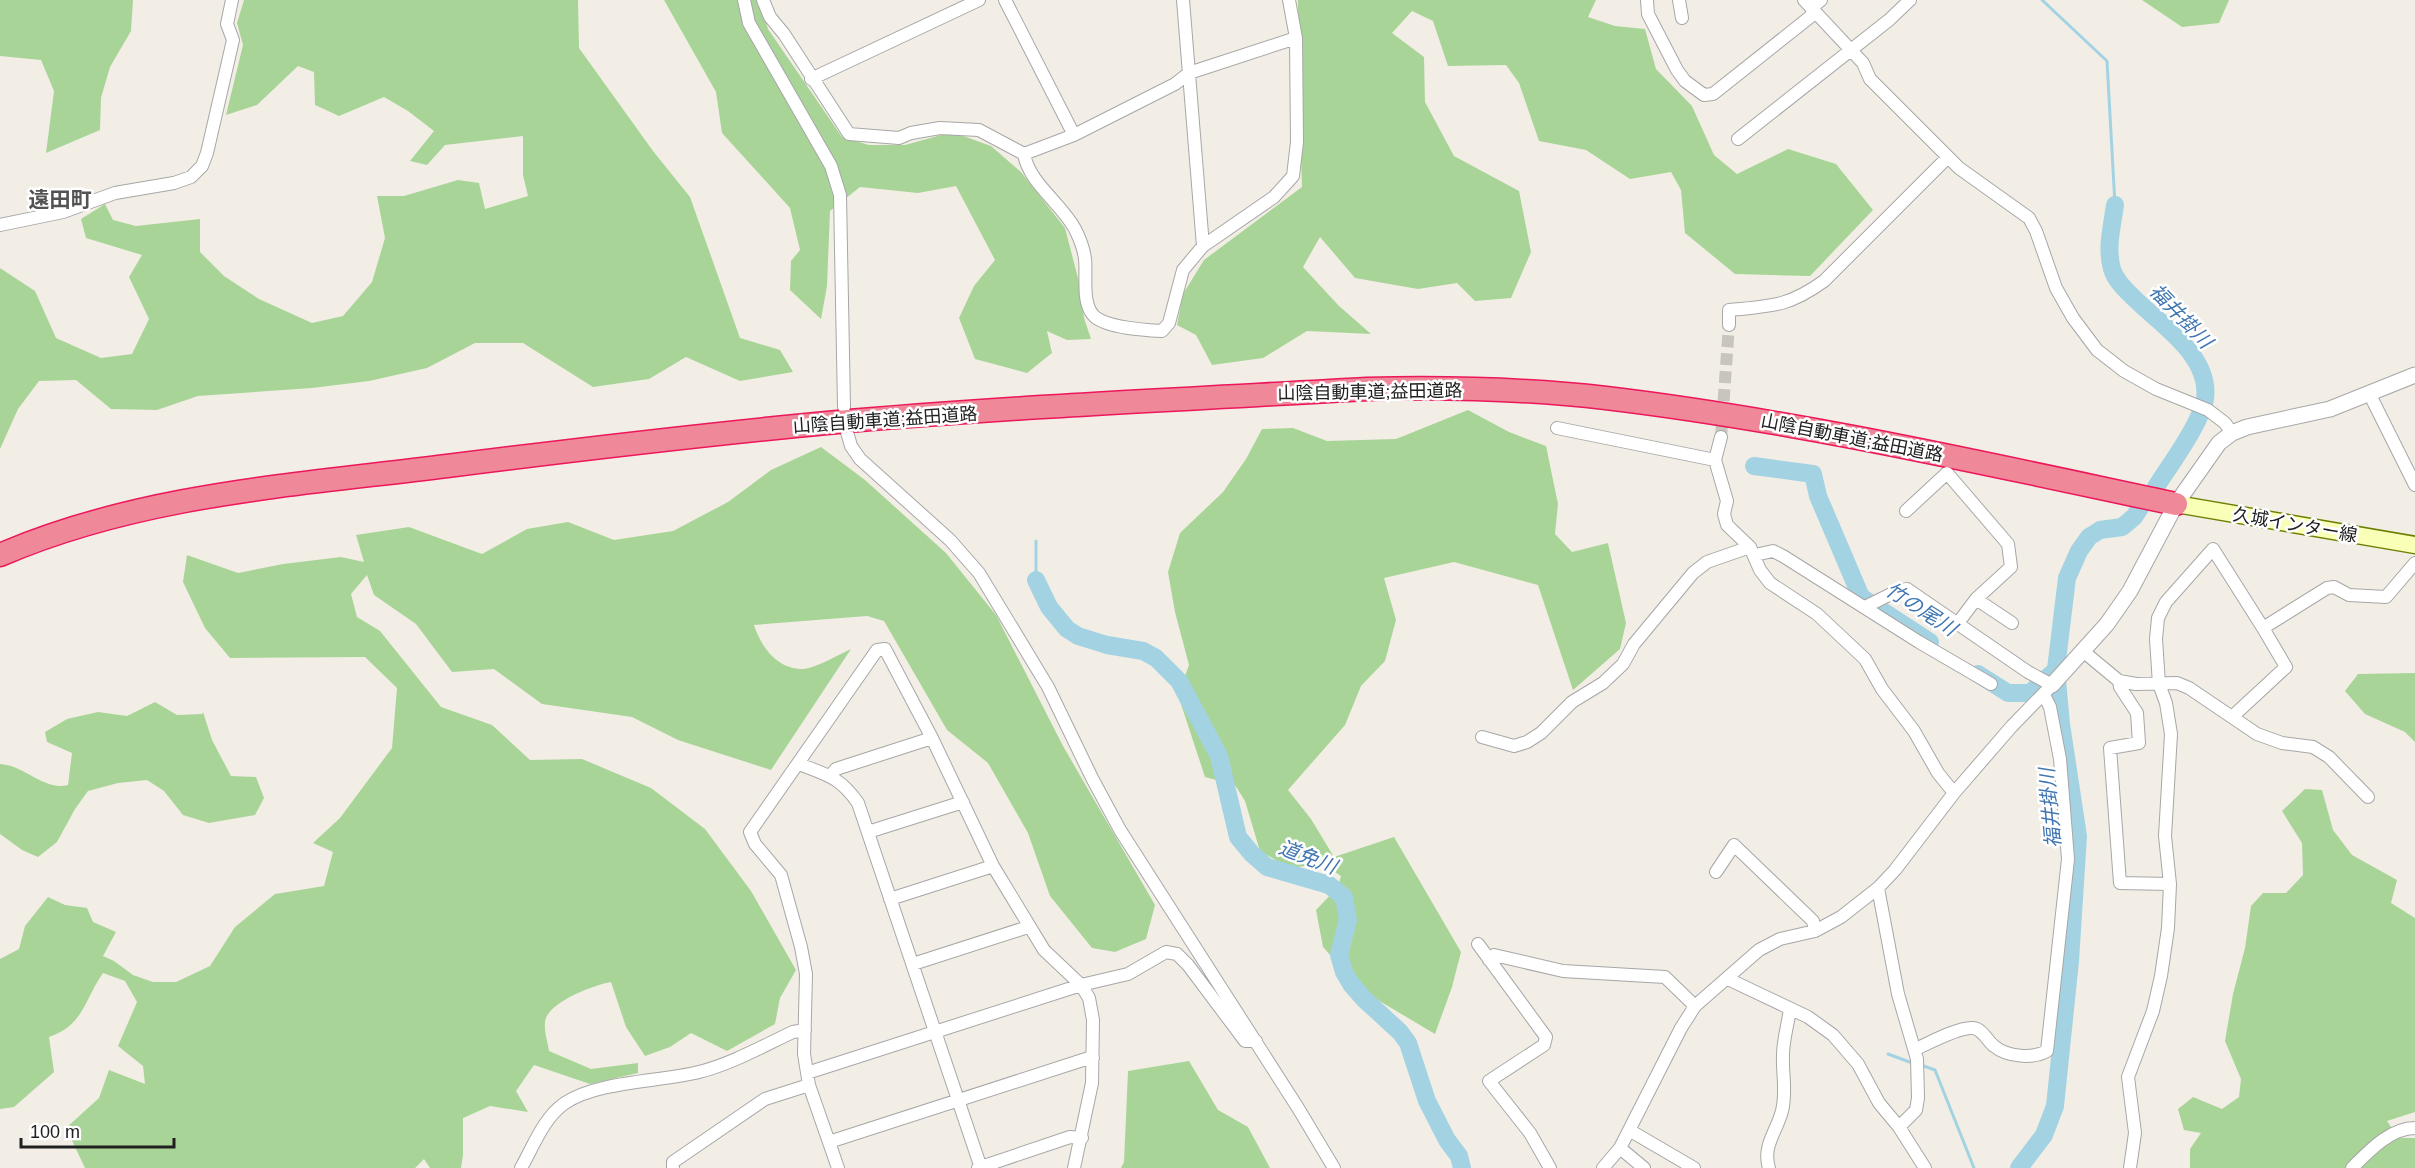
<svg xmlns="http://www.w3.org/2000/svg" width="2415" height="1168" viewBox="0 0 2415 1168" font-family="Helvetica,'Noto Sans JP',sans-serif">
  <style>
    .forest { fill: #a8d597 }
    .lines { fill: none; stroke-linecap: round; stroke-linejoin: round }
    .stream { stroke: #a3d3e3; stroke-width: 3 }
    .river { stroke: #a3d3e3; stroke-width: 18 }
    .minor-tunnel { stroke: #c8c5be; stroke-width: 12; stroke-dasharray: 12 6; stroke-linecap: butt }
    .minor-casing { stroke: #a7a7a7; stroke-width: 14 }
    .tertiary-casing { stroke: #a7a7a7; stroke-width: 17 }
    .secondary-casing { stroke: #6e7f00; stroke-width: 19 }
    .motorway-casing { stroke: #ec175a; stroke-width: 25 }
    .minor { stroke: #fff; stroke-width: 12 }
    .tertiary { stroke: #fff; stroke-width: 15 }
    .secondary { stroke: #f9ffb7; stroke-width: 16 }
    .motorway { stroke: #ef8898; stroke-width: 22 }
    .labels { text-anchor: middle; stroke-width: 5; stroke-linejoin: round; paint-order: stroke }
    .street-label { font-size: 18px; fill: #202020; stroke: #fff }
    .water-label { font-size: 20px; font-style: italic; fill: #4076b2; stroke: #fff }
    .quarter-label { font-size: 21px; font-weight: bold; fill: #535353; stroke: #fff }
  </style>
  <rect width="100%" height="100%" fill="#f2eee6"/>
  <path class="forest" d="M 0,0 L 133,0 L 131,31 L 110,67 L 101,98 L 100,130 L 46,153 L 54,91 L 41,60 L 0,56 Z
    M 244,0 L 578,0 L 579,48 L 653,151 L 690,197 L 740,338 L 780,350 L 793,372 L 740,381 L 686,357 L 649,379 L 593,387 L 523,343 L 475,343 L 427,368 L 369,381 L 312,388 L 198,396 L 157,410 L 111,409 L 76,380 L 39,381 L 18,409 L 0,449 L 0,268 L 35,291 L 56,338 L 101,358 L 132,354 L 149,319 L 129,277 L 142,255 L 86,238 L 81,219 L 105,204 L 113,220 L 136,226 L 200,219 L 200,252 L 224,276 L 259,299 L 312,323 L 343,316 L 372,282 L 385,238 L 377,196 L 404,196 L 458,180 L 479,183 L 485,209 L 528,196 L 523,175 L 523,136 L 445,145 L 427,165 L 410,161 L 434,131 L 408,111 L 384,97 L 339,116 L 315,105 L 314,72 L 298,66 L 257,105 L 226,115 L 243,45 L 237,23 Z
    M 664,0 L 759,0 L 768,29 L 842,137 L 869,145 L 905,145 L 952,132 L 991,146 L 1021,172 L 1065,228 L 1079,282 L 1084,318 L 1091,339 L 1067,340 L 1047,331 L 1052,353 L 1027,373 L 975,359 L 959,318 L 974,286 L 995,260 L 956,186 L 918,193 L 860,187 L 830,211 L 827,286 L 821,319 L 790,290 L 791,261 L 800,250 L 790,208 L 722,133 L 716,92 Z
    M 1298,0 L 1596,0 L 1588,17 L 1615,26 L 1645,29 L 1656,69 L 1692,106 L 1714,155 L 1737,174 L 1788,149 L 1836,164 L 1873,210 L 1810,276 L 1735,274 L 1685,233 L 1681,190 L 1671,172 L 1630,179 L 1586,150 L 1539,141 L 1519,83 L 1506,65 L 1448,66 L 1433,21 L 1412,11 L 1392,33 L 1424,57 L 1425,102 L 1454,156 L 1519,191 L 1531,252 L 1511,298 L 1475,301 L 1457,283 L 1418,289 L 1355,278 L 1320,237 L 1303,267 L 1338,305 L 1371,334 L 1307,331 L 1263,358 L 1212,365 L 1196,335 L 1177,325 L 1183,294 L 1204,260 L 1302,187 L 1299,101 Z
    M 2142,0 L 2229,0 L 2219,23 L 2182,27 Z
    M 1468,410 L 1509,432 L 1546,446 L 1558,504 L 1555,534 L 1572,552 L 1608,543 L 1626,623 L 1620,649 L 1573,690 L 1538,585 L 1454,562 L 1384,578 L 1396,620 L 1385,661 L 1361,686 L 1345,725 L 1288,790 L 1311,819 L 1334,857 L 1394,837 L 1461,952 L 1452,987 L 1435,1034 L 1361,990 L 1323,947 L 1316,910 L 1338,887 L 1341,876 L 1323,864 L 1289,868 L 1260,851 L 1245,801 L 1235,785 L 1205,777 L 1178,695 L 1189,665 L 1175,612 L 1168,572 L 1180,533 L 1223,492 L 1246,459 L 1262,429 L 1293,428 L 1327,441 L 1396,439 Z
    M 821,447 L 865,480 L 946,553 L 996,615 L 1063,746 L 1155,905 L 1146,939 L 1115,952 L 1092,948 L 1050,896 L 1028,833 L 988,763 L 947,730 L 884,621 L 867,616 L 754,625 C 761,647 777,669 803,669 C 814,669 840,654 851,649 L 771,770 L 678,740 L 632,717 L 542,704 L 494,669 L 452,672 L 416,624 L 374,595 L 367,575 L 351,594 L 357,617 L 380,631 L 441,707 L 492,725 L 530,760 L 582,759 L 651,788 L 705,829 L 751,891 L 796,970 L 780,998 L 775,1024 L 727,1051 L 691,1033 L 670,1047 L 645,1056 L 626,1027 L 611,982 C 594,985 545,1003 545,1023 C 544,1032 548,1043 549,1051 L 591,1069 L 638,1063 L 638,1073 L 590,1084 L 534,1065 L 516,1091 L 528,1112 L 490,1106 L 463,1118 L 463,1155 L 461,1168 L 430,1168 L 424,1159 L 415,1168 L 85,1168 L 66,1128 L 99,1098 L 109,1070 L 145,1084 L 143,1066 L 118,1046 L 137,1002 L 125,981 L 103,973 C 84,1000 84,1025 49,1037 L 54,1072 L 14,1107 L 0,1109 L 0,959 L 19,949 L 25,926 L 48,897 L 65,905 L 87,908 L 93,922 L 116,932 L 103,956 L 114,961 L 133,975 L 153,982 L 176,982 L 210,966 L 235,927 L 275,894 L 324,886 L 333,852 L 313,843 L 340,818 L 392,748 L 397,688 L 365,657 L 230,658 L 205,628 L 183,582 L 187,555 L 238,573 L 283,564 L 341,557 L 364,562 L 356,535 L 409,527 L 482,554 L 527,529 L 568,522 L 614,540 L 673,531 L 728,502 L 771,470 Z
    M 2415,673 L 2415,742 L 2405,732 L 2365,714 L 2345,691 L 2358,674 Z
    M 155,702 L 177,715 L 202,714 L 203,712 L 212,740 L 231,776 L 256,777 L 264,798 L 255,815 L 209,823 L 183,815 L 164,791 L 147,780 L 118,783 L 88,791 L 75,809 L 57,842 L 38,857 L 22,850 L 0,834 L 0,764 C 24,765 44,791 68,785 L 72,753 L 47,742 L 45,732 L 67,719 L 98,712 L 127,716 Z
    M 2305,789 L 2322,790 L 2333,830 L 2352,855 L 2397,880 L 2391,903 L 2415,918 L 2415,1112 L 2387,1121 L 2399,1138 L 2415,1138 L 2415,1168 L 2190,1168 L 2190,1149 L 2201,1133 L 2184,1130 L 2178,1109 L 2193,1097 L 2222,1109 L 2239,1097 L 2241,1079 L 2225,1041 L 2233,994 L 2245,948 L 2251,906 L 2263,893 L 2286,893 L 2303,875 L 2302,843 L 2282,811 Z
    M 1189,1061 L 1218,1110 L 1248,1127 L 1270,1168 L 1121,1168 L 1124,1162 L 1128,1071 Z"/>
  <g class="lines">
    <path class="stream" d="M 2042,0 L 2107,61 L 2115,205
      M 1036,541 L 1036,580
      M 1888,1054 L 1915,1064
      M 1921,1065 L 1935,1070 L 1974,1168"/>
    <path class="river" d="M 2115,205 C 2112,227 2106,248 2112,269 C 2116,282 2128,292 2137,301 C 2163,326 2211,357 2205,399 C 2201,423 2170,465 2156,487
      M 1754,466 L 1813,474 L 1818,496 L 1861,597 L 1930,642
      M 1036,580 L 1049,607 L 1067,629 L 1078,636 L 1107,645 L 1143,651 L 1156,658 L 1179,681 L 1219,756 L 1238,837 L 1252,854 L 1267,867 L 1329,885 L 1344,897 L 1348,920 L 1339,955 L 1344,972 L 1351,984 L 1364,999 L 1400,1032 L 1408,1043 L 1427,1101 L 1447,1140 L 1459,1156 L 1462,1168
      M 1978,674 L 2008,693 L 2030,693 L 2056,670
      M 2019,1168 L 2044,1135 L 2055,1106 L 2070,961 L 2078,836 L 2061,724 L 2056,669 L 2067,578 L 2079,551 L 2089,537 L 2100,530 L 2122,527 L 2134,517 L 2140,508"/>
    <path class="minor-tunnel" d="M 1721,437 L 1729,325"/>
    <defs>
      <path id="minor" d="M 744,0 L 749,23 L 831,166 L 840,195 L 844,407
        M 763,0 L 770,17 L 784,34 L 849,134 L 899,138 L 911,133 L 940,128 L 979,130 L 1024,154 C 1029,183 1061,203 1075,229 C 1079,237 1084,250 1085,259 C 1087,276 1081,305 1095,317 C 1109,328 1144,330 1162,331 L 1169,323 L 1183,270 L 1203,246 L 1274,197 L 1293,176 L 1297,142 L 1296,38 L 1289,0
        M 1005,0 L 1074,135
        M 1183,0 L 1203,246
        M 1647,0 L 1648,14 L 1677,70 L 1685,81 L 1704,95 L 1713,94 L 1815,13
        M 1679,0 L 1682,18
        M 1804,0 L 1863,63 L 1870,79 L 1959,168 L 2029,218 L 2036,231 L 2056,288 L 2073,318 L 2097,350 L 2124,371 L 2156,389 L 2208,410 L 2225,423 L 2232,433
        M 1811,8 L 1821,0
        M 811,79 L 979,0
        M 1738,139 L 1889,20 L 1910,0
        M 1024,154 L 1074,135 L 1175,84 L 1189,73 L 1296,38
        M 0,225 L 63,212 L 115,193 L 174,183 L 191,177 L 202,166 L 207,153 L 233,40 L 227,24 L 232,0
        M 1729,325 L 1729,310 C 1771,306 1788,307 1824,281 L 1948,157
        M 2369,393 L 2415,485
        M 1557,428 L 1715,460 L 1727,501 L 1724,514 L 1727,525 L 1750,547 L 1760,570 L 1770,583 L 1817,614 L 1865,659 L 1882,689 L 1914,731 L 1938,773 L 1954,793
        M 847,432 L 851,446 L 860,459 L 950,540 L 979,573 L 1048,687 L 1092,778 L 1120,830 L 1298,1108 L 1334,1168
        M 1715,460 L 1721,437
        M 1906,511 L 1947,473 L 2008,544 L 2011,567 L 1976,599 L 1958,623
        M 1755,555 L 1773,551 L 1783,556 L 1919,642 L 1991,684
        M 1976,599 L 2012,623
        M 2084,652 L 2119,681 L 2136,684 L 2177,683 L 2189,688 L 2257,734 L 2282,743 L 2313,747 L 2329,757 L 2368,797
        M 2119,681 L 2120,687 L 2137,713 L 2139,743 L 2110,748 L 2120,883 L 2170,884
        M 2232,717 L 2286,667 L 2263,628
        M 1482,737 L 1514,746 L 1527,742 L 1541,733 L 1572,702 L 1603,683 L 1623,664 L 1634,644 L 1693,573 L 1707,562 L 1750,547
        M 799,764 C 827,775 840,777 858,803 L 981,1168
        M 830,776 L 836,769 L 932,738
        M 868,832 L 963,802
        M 1716,872 L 1734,845 L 1813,921 L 1815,931
        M 1878,888 L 1898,994 L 1917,1059 L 1918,1098 L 1916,1110 L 1899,1127
        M 890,899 L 993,866
        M 1478,944 L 1546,1037 L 1544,1045 L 1489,1081 L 1530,1133 L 1550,1168
        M 1489,960 L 1494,955 L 1563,971 L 1665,977 L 1695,1006
        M 913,964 L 1028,927
        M 1728,979 L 1808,1017 L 1833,1035 L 1858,1064 L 1879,1103 L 1899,1127 L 1925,1168
        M 1916,1049 C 1929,1043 1958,1027 1973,1028 C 1983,1029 1987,1041 1994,1046 C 2007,1057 2033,1059 2047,1051 L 2068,859 L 2060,759 L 2050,707 L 2044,695
        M 807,1073 L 1081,985 L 1128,974 L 1166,952 L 1177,954 L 1188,965 L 1245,1041 L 1256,1041
        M 1629,1130 L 1694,1168
        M 829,1142 L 1089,1058 L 1093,1058
        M 1620,1148 L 1644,1168
        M 521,1168 C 533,1147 544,1117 565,1103 C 598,1081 659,1082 699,1072 C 731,1064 763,1046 793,1032 L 805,1030
        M 673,1168 L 673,1162 L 765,1099 L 809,1085
        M 838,1168 L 809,1085 L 804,1054 L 806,974 L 801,947 L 781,875 L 755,844 L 750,832 L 877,650 L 885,649 L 932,738 L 993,866 L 1044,950 L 1081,985 L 1089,998 L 1093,1020 L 1092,1083 L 1074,1168
        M 978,1168 L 1070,1137 L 1082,1138
        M 1603,1168 L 1620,1148 L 1681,1028 L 1695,1006 L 1759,950 L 1780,939 L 1815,931 L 1841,917 L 1878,888 L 1895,870 L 1954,793 L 2012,726 L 2052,685 L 2028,672 L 1907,589 L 1897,591 L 1865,607
        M 1769,1168 C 1762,1146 1777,1131 1782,1111 C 1787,1091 1782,1074 1783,1055 C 1783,1040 1788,1024 1790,1009
        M 2130,1168 L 2135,1133 L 2128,1077 L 2153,1011 L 2161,976 L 2168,928 L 2170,884 L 2165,836 L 2171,734 L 2166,703 L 2159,684 L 2156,639 L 2158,618 L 2166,602 L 2213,549 L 2263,628 L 2327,588 L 2334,587 L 2349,595 L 2386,597 L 2415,563
        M 2352,1168 C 2369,1151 2390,1128 2415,1128"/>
      <path id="tertiary" d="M 2052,685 L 2107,624 L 2130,591 L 2176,504 L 2219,443 L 2232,433 L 2247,427 L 2330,409 L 2415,375"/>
      <path id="secondary" d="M 2176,504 L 2415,545"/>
      <path id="motorway" d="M 0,555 C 141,494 297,485 447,466 C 574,450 700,435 827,423 C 1006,407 1187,399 1367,389 C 1446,387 1527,389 1606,398 C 1798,421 1987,464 2176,504"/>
    </defs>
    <use href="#minor" class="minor-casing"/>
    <use href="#tertiary" class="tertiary-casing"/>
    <use href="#secondary" class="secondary-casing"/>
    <use href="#motorway" class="motorway-casing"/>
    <use href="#minor" class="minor"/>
    <use href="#tertiary" class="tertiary"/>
    <use href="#secondary" class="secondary"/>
    <use href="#motorway" class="motorway"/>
  </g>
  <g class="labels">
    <g class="street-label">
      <text transform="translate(1370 392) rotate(-1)" y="6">山陰自動車道;益田道路</text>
      <text transform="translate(885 420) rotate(-4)" y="6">山陰自動車道;益田道路</text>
      <text transform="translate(1852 438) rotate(11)" y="6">山陰自動車道;益田道路</text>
      <text transform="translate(2295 525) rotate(10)" y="6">久城インター線</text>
    </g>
    <g class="water-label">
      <text transform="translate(2181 316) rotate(46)" y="7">福井掛川</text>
      <text transform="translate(1921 609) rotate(33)" y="7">竹の尾川</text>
      <text transform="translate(2050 808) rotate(-95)" y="7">福井掛川</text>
      <text transform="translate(1308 857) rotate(21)" y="7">道免川</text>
    </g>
    <g class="quarter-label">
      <text x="60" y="207">遠田町</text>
    </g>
  </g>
  <path d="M21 1138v9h153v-9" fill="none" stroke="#202020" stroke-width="3"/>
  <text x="30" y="1138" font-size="18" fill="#202020" stroke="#ffffff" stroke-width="4.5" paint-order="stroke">100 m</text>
</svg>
